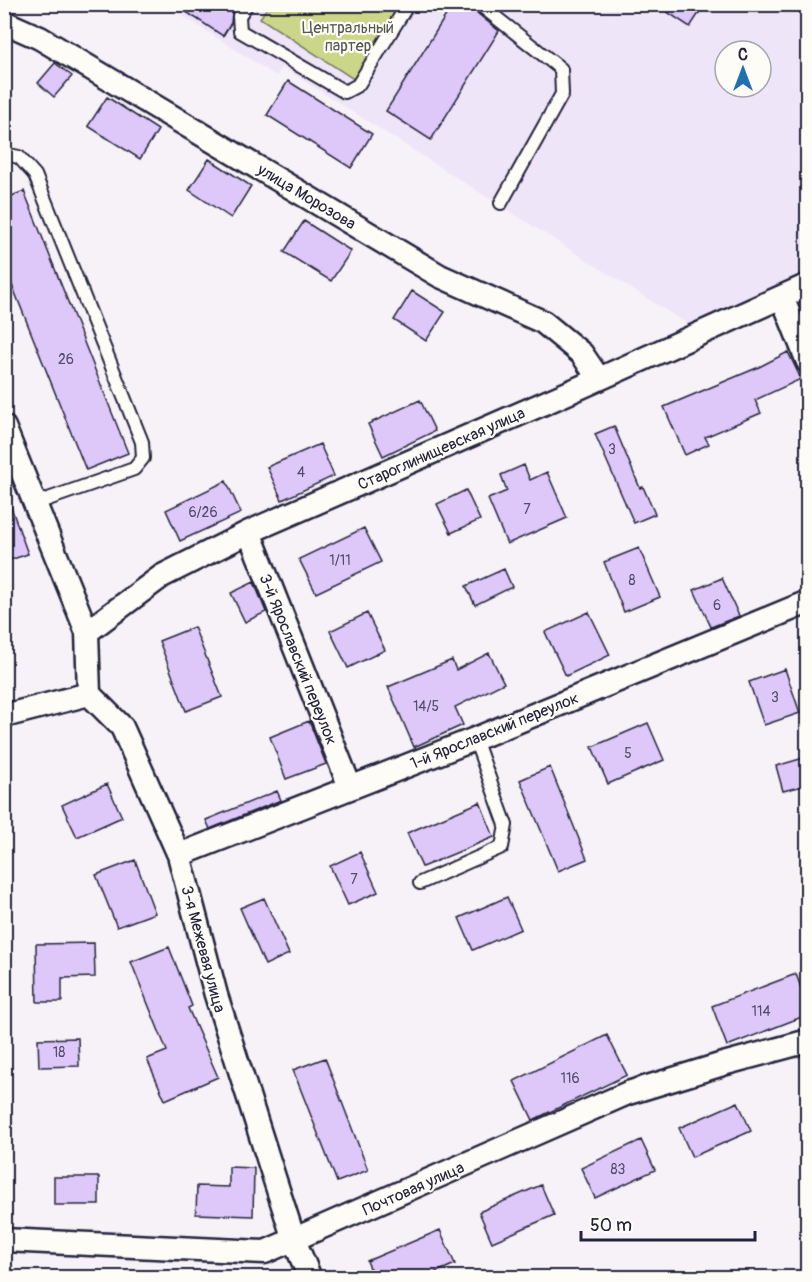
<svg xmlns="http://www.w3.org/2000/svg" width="812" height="1282" viewBox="0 0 812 1282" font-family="Pangolin,sans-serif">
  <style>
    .built { fill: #efe5f8; fill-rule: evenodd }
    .green { fill: #cbd689; stroke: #767c62; stroke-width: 1.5 }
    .building { fill: #ddc8f9; stroke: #22223b; stroke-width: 1.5 }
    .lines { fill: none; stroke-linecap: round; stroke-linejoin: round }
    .service-casing { stroke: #22223b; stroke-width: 16 }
    .minor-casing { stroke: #22223b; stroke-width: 27 }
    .service { stroke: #fdfcf7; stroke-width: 12 }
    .minor { stroke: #fdfcf7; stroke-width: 22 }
    .labels { text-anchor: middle; stroke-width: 4.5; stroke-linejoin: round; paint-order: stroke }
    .number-label { font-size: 14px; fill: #514c6a }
    .park-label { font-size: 16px; fill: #555852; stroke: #fdfcf7 }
    .street-label { font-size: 16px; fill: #22223b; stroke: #fdfcf7 }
  </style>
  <rect width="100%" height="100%" fill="#f7f2f7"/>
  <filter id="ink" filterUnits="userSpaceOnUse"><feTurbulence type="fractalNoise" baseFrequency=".0167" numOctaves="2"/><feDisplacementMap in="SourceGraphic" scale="12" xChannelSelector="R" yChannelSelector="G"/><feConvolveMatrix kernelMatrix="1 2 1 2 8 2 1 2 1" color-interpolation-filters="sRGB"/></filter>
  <g filter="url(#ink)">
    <path class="built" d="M 166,5 L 807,5 L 807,289 L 700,332 L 282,67 L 276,76 ZM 725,51 L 761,51 L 761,87 L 725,87 Z"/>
    <path class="green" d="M 269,5 L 404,5 L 358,82 L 260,18 Z"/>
    <path class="building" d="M 174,4 L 237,4 L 232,12 L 231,23 L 223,36 Z
      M 453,4 L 466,4 L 499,31 L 431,140 L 386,111 Z
      M 655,4 L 705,4 L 690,27 Z
      M 55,63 L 72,76 L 54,97 L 38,83 Z
      M 288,81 L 372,134 L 351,168 L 267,115 Z
      M 107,97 L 158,130 L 140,159 L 88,126 Z
      M 209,159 L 251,186 L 231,218 L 189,190 Z
      M 24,191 L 128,453 L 86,470 L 4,265 L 4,199 Z
      M 304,221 L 351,251 L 331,281 L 284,252 Z
      M 412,291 L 445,312 L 426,341 L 394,320 Z
      M 788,352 L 801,379 L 755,400 L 761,413 L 705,437 L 709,444 L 685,455 L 664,407 L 759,367 Z
      M 420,400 L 435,431 L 383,456 L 368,424 Z
      M 614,426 L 640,488 L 643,487 L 655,514 L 634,523 L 595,434 Z
      M 320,444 L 334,476 L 282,500 L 267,467 Z
      M 524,465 L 530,480 L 547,472 L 567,518 L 507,544 L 488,499 L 507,491 L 501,475 Z
      M 226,481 L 241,513 L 180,541 L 166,510 Z
      M 466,490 L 480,520 L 451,533 L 437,504 Z
      M 4,496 L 7,496 L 28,554 L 4,562 Z
      M 364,528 L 381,562 L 316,593 L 299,559 Z
      M 639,548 L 660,597 L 624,612 L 604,562 Z
      M 504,569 L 512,587 L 475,605 L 466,586 Z
      M 722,578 L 739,616 L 711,627 L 694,590 Z
      M 254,582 L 266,612 L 245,622 L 231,593 Z
      M 589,612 L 610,655 L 566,676 L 545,632 Z
      M 367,613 L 385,650 L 348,668 L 330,631 Z
      M 194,627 L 222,697 L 186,711 L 159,641 Z
      M 489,653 L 504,683 L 455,707 L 463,725 L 414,747 L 388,687 L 452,660 L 456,670 Z
      M 785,669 L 800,713 L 764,725 L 749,682 Z
      M 309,721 L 326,764 L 286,779 L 270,737 Z
      M 648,723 L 664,760 L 608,784 L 592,747 Z
      M 807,757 L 807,785 L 783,791 L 776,766 Z
      M 550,767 L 587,859 L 558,871 L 520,780 Z
      M 107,784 L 122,817 L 77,837 L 62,805 Z
      M 277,791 L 281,800 L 210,829 L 206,820 Z
      M 480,802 L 494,837 L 422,867 L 407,833 Z
      M 360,852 L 378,892 L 348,905 L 330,866 Z
      M 135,860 L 155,913 L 117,927 L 96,875 Z
      M 507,897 L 521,929 L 473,950 L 459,918 Z
      M 264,898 L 289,954 L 265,965 L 240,908 Z
      M 94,943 L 95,977 L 62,978 L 62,1002 L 37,1002 L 36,944 Z
      M 169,947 L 192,1006 L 188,1008 L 218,1077 L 165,1100 L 147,1059 L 167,1051 L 131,962 Z
      M 796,974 L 807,1004 L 807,1015 L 727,1046 L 712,1006 Z
      M 607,1035 L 627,1075 L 533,1120 L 514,1081 Z
      M 78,1038 L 79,1066 L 39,1067 L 38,1039 Z
      M 325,1058 L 368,1170 L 337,1182 L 293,1070 Z
      M 738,1102 L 751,1131 L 692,1157 L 679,1128 Z
      M 641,1140 L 655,1170 L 595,1198 L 581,1168 Z
      M 229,1167 L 254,1168 L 253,1216 L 196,1214 L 197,1186 L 229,1187 Z
      M 54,1177 L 99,1177 L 99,1205 L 54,1205 Z
      M 541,1185 L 554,1215 L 492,1242 L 479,1212 Z
      M 440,1230 L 455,1264 L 423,1278 L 374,1278 L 367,1261 Z"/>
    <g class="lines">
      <defs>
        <path id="service" d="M 247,4 L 239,16 L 240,31 L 345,92 L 358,85 L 408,4
          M 479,4 L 561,69 L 562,94 L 501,203
          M 4,154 L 19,157 L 35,175 L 142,442 L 143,458 L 134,469 L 34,504
          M 420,883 L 502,847 L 506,825 L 475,739"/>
        <path id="minor" d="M 4,22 L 40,38 L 440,276 L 543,322 L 582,354 L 599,379
          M 782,297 L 808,362
          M 4,427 L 87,632 L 89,694 L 122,727 L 179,855 L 216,995 L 294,1240 L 310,1278
          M 249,532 L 350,787
          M 87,632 L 162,576 L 249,532 L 579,388 L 808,285
          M 4,716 L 89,694
          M 179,855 L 475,739 L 808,602
          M 4,1240 L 265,1252 L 628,1093 L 723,1064 L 808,1041"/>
      </defs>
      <use href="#service" class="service-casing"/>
      <use href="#minor" class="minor-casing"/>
      <use href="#service" class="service"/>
      <use href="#minor" class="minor"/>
    </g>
  </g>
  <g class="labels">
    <g class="number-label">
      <text x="66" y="364">26</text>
      <text x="612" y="454">3</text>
      <text x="301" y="477">4</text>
      <text x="527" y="514">7</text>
      <text x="203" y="517">6/26</text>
      <text x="340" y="565">1/11</text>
      <text x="632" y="585">8</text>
      <text x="717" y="610">6</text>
      <text x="775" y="702">3</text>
      <text x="426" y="711">14/5</text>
      <text x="628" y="758">5</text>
      <text x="354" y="884">7</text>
      <text x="761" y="1016">114</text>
      <text x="59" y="1057">18</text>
      <text x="570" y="1083">116</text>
      <text x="618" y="1174">83</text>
    </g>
    <g class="park-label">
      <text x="348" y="33">Центральный<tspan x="348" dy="18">партер</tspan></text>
    </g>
    <g class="street-label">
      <text transform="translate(307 196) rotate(31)" y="6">улица Морозова</text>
      <text transform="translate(441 448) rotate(-24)" y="6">Староглинищевская улица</text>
      <text transform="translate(299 659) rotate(68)" y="6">3-й Ярославский переулок</text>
      <text transform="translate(494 730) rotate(-22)" y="6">1-й Ярославский переулок</text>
      <text transform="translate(204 949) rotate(75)" y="6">3-я Межевая улица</text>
      <text transform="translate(413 1188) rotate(-24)" y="6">Почтовая улица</text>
    </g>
  </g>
  <rect width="812" height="1282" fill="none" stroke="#fdfcf7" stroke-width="24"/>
  <rect x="12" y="12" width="788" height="1258" fill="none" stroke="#22223b" stroke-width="2" filter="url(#ink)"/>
  <g transform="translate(743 69)"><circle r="28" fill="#fdfcf7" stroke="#a5a5ac" stroke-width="1.5"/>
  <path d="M0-4.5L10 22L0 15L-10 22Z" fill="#1f6fb2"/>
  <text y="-9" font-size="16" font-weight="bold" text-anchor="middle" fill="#22223b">С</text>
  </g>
  <path d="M581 1231v9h174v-9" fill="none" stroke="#22223b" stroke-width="3"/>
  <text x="590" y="1231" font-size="18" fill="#22223b" stroke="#fdfcf7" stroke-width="4.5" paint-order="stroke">50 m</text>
</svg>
